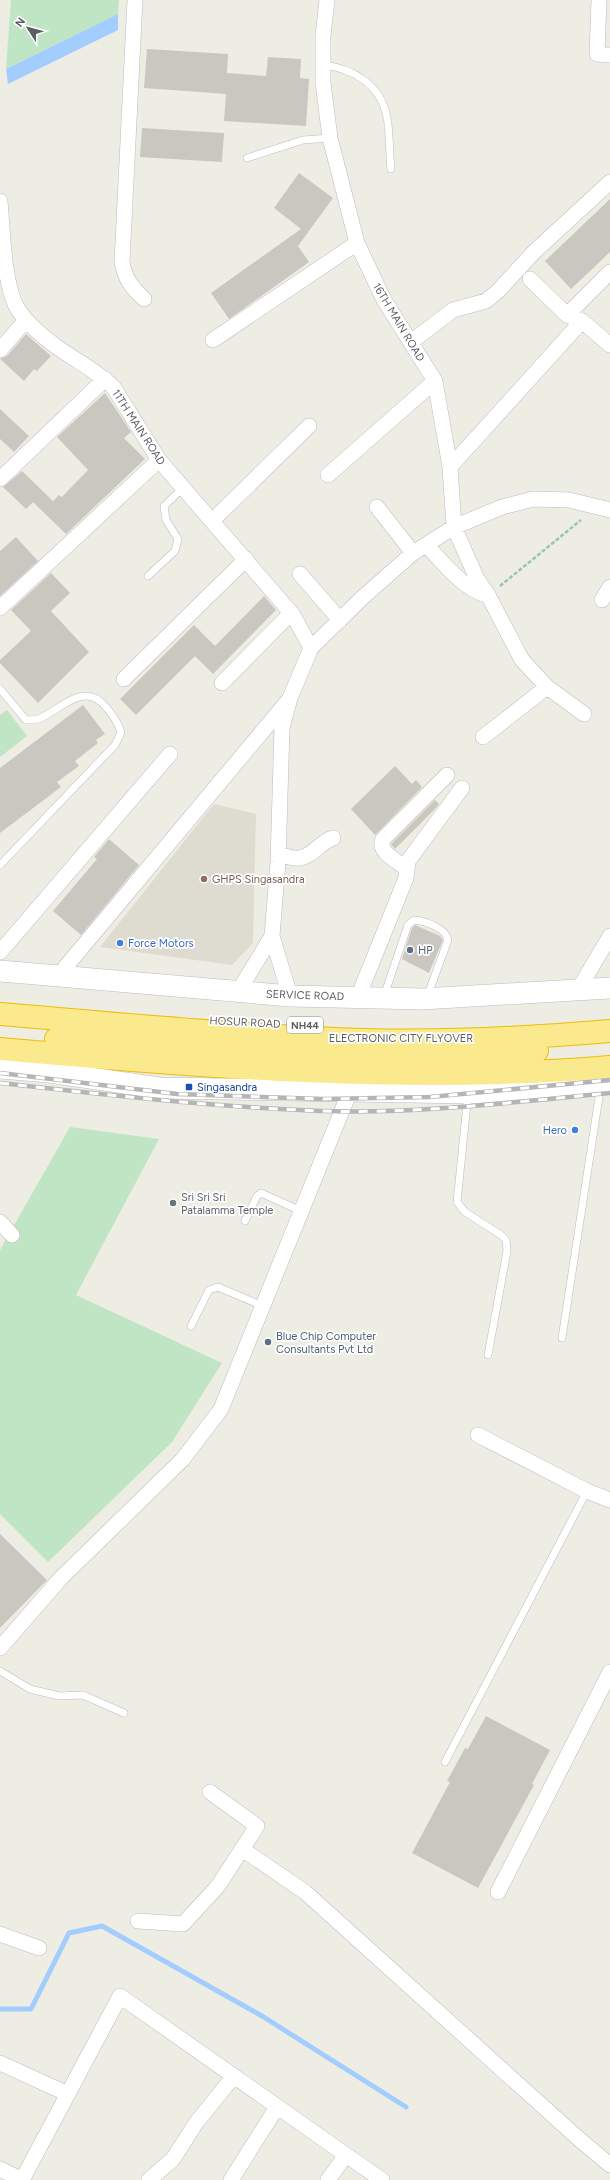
<svg xmlns="http://www.w3.org/2000/svg" width="610" height="2180" viewBox="0 0 610 2180" font-family="Figtree,sans-serif">
  <style>
    .education { fill: #dedcd1 }
    .green { fill: #c0e5c4 }
    .water { fill: #a3cdfe }
    .lines { fill: none; stroke-linecap: round; stroke-linejoin: round }
    .stream { stroke: #a3cdfe; stroke-width: 5 }
    .building { fill: #c9c7c0 }
    .lane-casing { stroke: #bbbcc2; stroke-width: 8 }
    .street-casing { stroke: #bbbcc2; stroke-width: 16 }
    .secondary-casing { stroke: #b9bbc1; stroke-width: 22 }
    .highway-casing { stroke: #eebc04; stroke-width: 24 }
    .path { stroke: #99c6ab; stroke-width: 2.5; stroke-dasharray: 4 2; stroke-linecap: butt }
    .lane { stroke: #fff; stroke-width: 7 }
    .street { stroke: #fff; stroke-width: 15 }
    .secondary { stroke: #fff; stroke-width: 21 }
    .highway { stroke: #fbea8d; stroke-width: 22 }
    .rail-casing { stroke: #b4b5b5; stroke-width: 4.5 }
    .rail { stroke: #fff; stroke-width: 3; stroke-dasharray: 9; stroke-linecap: butt }
    .education-dot { fill: #8d6e63; stroke: #fff; stroke-width: 1.5 }
    .shop-dot { fill: #3f7fe0; stroke: #fff; stroke-width: 1.5 }
    .service-dot { fill: #5c6f8a; stroke: #fff; stroke-width: 1.5 }
    .transit-dot { fill: #1a4fb4; stroke: #fff; stroke-width: 1.5 }
    .worship-dot { fill: #6b7280; stroke: #fff; stroke-width: 1.5 }
    .labels { text-anchor: middle; stroke-width: 3.5; stroke-linejoin: round; paint-order: stroke }
    .shield { fill: #fff; stroke: #8c8e92; stroke-width: 1 }
    .shield-label { font-size: 10px; font-weight: bold; fill: #5b5e64 }
    .street-label { font-size: 11px; fill: #5b5e64; stroke: #fff }
    .education-label { font-size: 11px; fill: #785e54; stroke: #fff; text-anchor: start }
    .shop-label { font-size: 11px; fill: #366cbe; stroke: #fff; text-anchor: start }
    .service-label { font-size: 11px; fill: #4e5e75; stroke: #fff; text-anchor: start }
    .transit-label { font-size: 11px; fill: #164399; stroke: #fff; text-anchor: start }
    .worship-label { font-size: 11px; fill: #5b616d; stroke: #fff; text-anchor: start }
  </style>
  <rect width="100%" height="100%" fill="#eeede3"/>
  <path class="education" d="M 214,804 L 256,814 L 253,943 L 232,965 L 100,947 Z"/>
  <path class="green" d="M 11,0 L 119,0 L 118,14 L 6,69 Z
    M 7,710 L 27,736 L 0,757 L 0,715 Z
    M 70,1127 L 159,1139 L 76,1295 L 222,1363 L 172,1442 L 48,1562 L 0,1514 L 0,1250 Z"/>
  <path class="water" d="M 118,14 L 118,30 L 8,84 L 6,69 Z"/>
  <g class="lines">
    <path class="stream" d="M 0,2009 L 31,2009 L 69,1933 L 102,1926 L 262,2016 L 406,2107"/>
  </g>
  <path class="building" d="M 147,49 L 228,54 L 227,73 L 266,76 L 268,57 L 301,59 L 300,78 L 309,79 L 306,126 L 224,121 L 226,94 L 144,88 Z
    M 142,128 L 224,133 L 222,162 L 140,157 Z
    M 299,173 L 333,198 L 298,246 L 309,262 L 229,319 L 211,293 L 301,229 L 274,208 Z
    M 610,199 L 610,252 L 571,289 L 545,261 Z
    M 26,334 L 51,356 L 37,371 L 34,369 L 24,381 L 0,359 L 7,356 Z
    M 105,393 L 131,432 L 124,438 L 145,459 L 66,534 L 33,502 L 26,509 L 3,487 L 22,471 L 53,501 L 59,495 L 62,497 L 88,470 L 57,437 Z
    M 0,409 L 29,436 L 14,452 L 0,439 Z
    M 16,537 L 38,561 L 0,596 L 0,551 Z
    M 51,573 L 70,593 L 51,611 L 89,652 L 38,703 L 0,663 L 0,660 L 31,631 L 11,610 Z
    M 264,596 L 276,610 L 213,674 L 195,656 L 136,715 L 120,699 L 194,625 L 215,646 Z
    M 83,705 L 105,734 L 96,740 L 98,743 L 75,761 L 79,766 L 57,782 L 61,787 L 0,833 L 0,768 Z
    M 395,766 L 412,784 L 416,780 L 422,787 L 375,835 L 351,809 Z
    M 435,800 L 439,804 L 434,810 L 395,849 L 391,844 Z
    M 109,839 L 139,865 L 81,935 L 53,911 L 97,859 L 94,857 Z
    M 415,925 L 440,936 L 443,940 L 429,973 L 402,959 L 412,928 Z
    M 0,1534 L 47,1580 L 0,1628 Z
    M 486,1716 L 550,1750 L 532,1784 L 534,1785 L 478,1888 L 412,1853 L 450,1782 L 447,1781 L 465,1748 L 468,1749 Z"/>
  <g class="lines">
    <defs>
      <path id="lane" d="M 323,65 C 353,68 381,85 387,117 C 390,133 389,152 391,169
        M 247,158 L 303,140 L 330,138
        M 148,576 L 175,551 L 178,539 L 166,520 L 164,506 L 183,488
        M 0,689 L 26,720 C 31,720 37,720 41,718 C 62,708 84,681 106,707 C 113,716 118,722 121,733 L 115,745 L 0,865
        M 384,996 L 408,925 L 414,920 C 425,921 446,928 448,940 L 427,997
        M 468,1094 L 457,1202 L 465,1212 L 501,1235 L 506,1240 L 507,1251 L 488,1355
        M 245,1221 L 257,1196 L 261,1193 L 301,1211
        M 191,1326 L 209,1290 L 218,1287 L 263,1306
        M 562,1338 L 601,1084
        M 0,1671 L 30,1689 L 59,1696 L 83,1695 L 124,1713
        M 445,1762 L 587,1491"/>
      <path id="street" d="M 135,0 L 122,262 C 125,279 132,288 144,299
        M 327,0 L 323,36 L 323,83 L 330,138 L 357,243 L 384,300 L 435,381 L 450,467 L 454,527 L 477,579 L 488,595 L 522,660 L 547,687 L 584,714
        M 599,0 L 597,54 L 610,55
        M 0,201 C 3,233 3,275 15,304 C 23,321 42,336 57,347 C 76,361 98,371 114,388 L 159,460 L 293,615 L 311,648
        M 567,315 L 610,272
        M 582,321 L 610,345
        M 213,340 L 357,243
        M 411,342 L 453,310 L 486,301 L 497,292 L 534,252 L 610,182
        M 0,350 L 26,320
        M 450,467 L 582,321 L 567,315 L 530,279
        M 328,475 L 435,381
        M 0,479 L 105,379
        M 377,507 L 413,553
        M 212,521 L 309,426
        M 426,545 C 443,562 462,588 486,595
        M 300,574 L 340,620
        M 602,600 L 610,587
        M 0,608 L 159,460
        M 124,679 L 246,559
        M 222,683 L 291,613
        M 483,737 L 547,687
        M 278,854 C 285,856 293,859 300,858 C 313,856 320,842 333,838
        M 406,868 C 397,861 377,852 383,839 L 447,775
        M 0,952 L 170,754
        M 58,976 L 287,702
        M 578,990 L 610,936
        M 238,992 L 272,936
        M 290,996 L 272,936 L 278,862 L 282,728 L 290,698 L 311,648 L 362,598 L 413,553 L 454,527 L 502,507 L 533,499 L 569,500 L 610,510
        M 358,997 L 406,878 L 408,861 L 462,788
        M 0,1222 L 12,1235
        M 478,1435 L 587,1491 L 610,1500
        M 0,1648 L 61,1578 L 183,1459 L 221,1409 L 350,1091
        M 242,1849 L 305,1892 L 579,2139 L 610,2165
        M 498,1892 L 610,1672
        M 138,1921 L 183,1924 L 218,1886 L 257,1826 L 210,1792
        M 0,1934 L 39,1948
        M 0,2063 L 68,2094
        M 0,2169 L 22,2180 L 120,1996 L 346,2155
        M 149,2180 L 173,2159 L 196,2123 L 234,2076
        M 231,2180 L 277,2107
        M 328,2180 L 346,2155 L 382,2180"/>
      <path id="secondary" d="M 0,971 L 290,996 L 422,999 L 610,988
        M 0,1068 L 49,1072 L 159,1088 L 472,1093 L 610,1081"/>
      <path id="highway" d="M 0,1014 C 121,1024 243,1036 365,1040 C 446,1042 529,1038 610,1031
        M 56,1039 C 216,1049 377,1063 537,1051
        M 0,1049 C 203,1067 407,1084 610,1067"/>
    </defs>
    <use href="#lane" class="lane-casing"/>
    <use href="#street" class="street-casing"/>
    <use href="#secondary" class="secondary-casing"/>
    <use href="#highway" class="highway-casing"/>
    <path class="path" d="M 500,586 L 581,520"/>
    <use href="#lane" class="lane"/>
    <use href="#street" class="street"/>
    <use href="#secondary" class="secondary"/>
    <use href="#highway" class="highway"/>
    <defs>
      <path id="rail" d="M 0,1073 L 177,1094 L 323,1099 L 430,1097 L 610,1080
        M 0,1083 C 107,1095 214,1107 322,1111 C 418,1114 514,1102 610,1093"/>
    </defs>
    <use href="#rail" class="rail-casing"/>
    <use href="#rail" class="rail"/>
  </g>
  <circle class="education-dot" cx="204" cy="879" r="4"/>
  <g class="shop-dot">
    <circle cx="120" cy="943" r="4"/>
    <circle cx="575" cy="1130" r="4"/>
  </g>
  <g class="service-dot">
    <circle cx="410" cy="950" r="4"/>
    <circle cx="268" cy="1342" r="4"/>
  </g>
  <rect class="transit-dot" x="185" y="1083" width="8" height="8" rx="2"/>
  <circle class="worship-dot" cx="173" cy="1203" r="4"/>
  <g class="labels">
    <rect class="shield" x="287" y="1017" width="36" height="16" rx="3"/>
    <g class="shield-label">
      <text x="305" y="1029">NH44</text>
    </g>
    <g class="street-label">
      <text transform="translate(399 322) rotate(59)" y="4">16TH MAIN ROAD</text>
      <text transform="translate(139 427) rotate(57)" y="4">11TH MAIN ROAD</text>
      <text transform="translate(305 995) rotate(2)" y="4">SERVICE ROAD</text>
      <text transform="translate(245 1022) rotate(3)" y="4">HOSUR ROAD</text>
      <text x="401" y="1042">ELECTRONIC CITY FLYOVER</text>
    </g>
    <g class="education-label">
      <text x="212" y="883">GHPS Singasandra</text>
    </g>
    <g class="shop-label">
      <text x="128" y="947">Force Motors</text>
      <text x="567" y="1134" text-anchor="end">Hero</text>
    </g>
    <g class="service-label">
      <text x="418" y="954">HP</text>
      <text x="276" y="1340">Blue Chip Computer<tspan x="276" dy="13">Consultants Pvt Ltd</tspan></text>
    </g>
    <g class="transit-label">
      <text x="197" y="1091">Singasandra</text>
    </g>
    <g class="worship-label">
      <text x="181" y="1201">Sri Sri Sri<tspan x="181" dy="13">Patalamma Temple</tspan></text>
    </g>
  </g>
  <g transform="translate(28 28) rotate(306)" stroke="#ffffff" stroke-width="3" paint-order="stroke">
  <path d="M0-3L7 15L0 10L-7 15Z" fill="#5b5e64"/>
  <text y="-6" font-size="11" font-weight="bold" text-anchor="middle" fill="#5b5e64">N</text>
  </g>
</svg>
